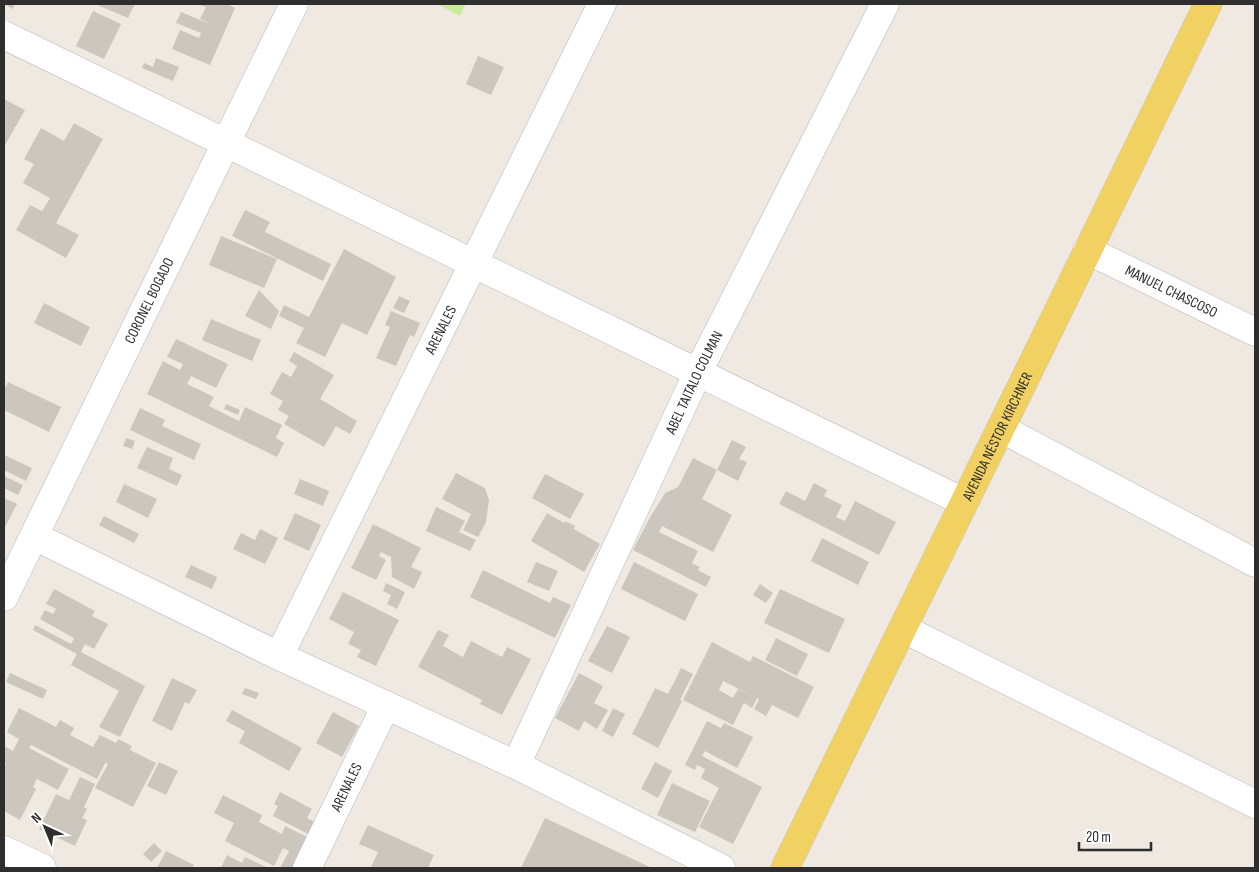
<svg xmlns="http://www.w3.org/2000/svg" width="1259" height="872" viewBox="0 0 1259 872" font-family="'Sofia Sans Condensed',sans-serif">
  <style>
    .pitch { fill: #c9ec9a }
    .building { fill: #cbc7bf; fill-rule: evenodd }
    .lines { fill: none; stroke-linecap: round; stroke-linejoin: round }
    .minor-casing { stroke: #b4b7c1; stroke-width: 29 }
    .major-casing { stroke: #c9c9c9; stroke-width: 29 }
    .minor { stroke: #fff; stroke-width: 28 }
    .major { stroke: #f2d163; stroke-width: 28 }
    .labels { text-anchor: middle; stroke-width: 5; stroke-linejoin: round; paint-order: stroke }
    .street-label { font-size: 15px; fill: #2e2e2e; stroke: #fff }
  </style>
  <rect width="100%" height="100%" fill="#efe9e1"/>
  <path class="pitch" d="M 437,4 L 466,4 L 460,16 Z"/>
  <path class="building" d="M 4,4 L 15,4 L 13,9 Z
    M 95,4 L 135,4 L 128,18 Z
    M 198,4 L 227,4 L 235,8 L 210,65 L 172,49 L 180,30 L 199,38 L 201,33 L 176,23 L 181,12 L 212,25 L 200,19 L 206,7 Z
    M 93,11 L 121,24 L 104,59 L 76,46 Z
    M 478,56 L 504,67 L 491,95 L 466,84 Z
    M 156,58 L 179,67 L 173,81 L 142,68 L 144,63 L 153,67 Z
    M 4,99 L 25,110 L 5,145 L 4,144 Z
    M 74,123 L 103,139 L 56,223 L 79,235 L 66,258 L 16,230 L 30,205 L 42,211 L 50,198 L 23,183 L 34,164 L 24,159 L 41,128 L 64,141 Z
    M 245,210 L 270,222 L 265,232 L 331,264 L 323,281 L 232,236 Z
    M 221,236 L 277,259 L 264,288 L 209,265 Z
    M 344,249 L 396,277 L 367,335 L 342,323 L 325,357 L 296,343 L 304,328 L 279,316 L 284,305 L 309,317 Z
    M 259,290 L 279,311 L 271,329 L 245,316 Z
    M 399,296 L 410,301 L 404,313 L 393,308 Z
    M 44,303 L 90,327 L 81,346 L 34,323 Z
    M 391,311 L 420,323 L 414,337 L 410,335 L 396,366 L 376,358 L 390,327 L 385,325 Z
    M 211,319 L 261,340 L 252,361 L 202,340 Z
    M 176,339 L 228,364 L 216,388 L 191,376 L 187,384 L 214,397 L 209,406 L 239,421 L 245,407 L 282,425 L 276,438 L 284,443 L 277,457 L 147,394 L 163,361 L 180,370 L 183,364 L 167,357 Z
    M 294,352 L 334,375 L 320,399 L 357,421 L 350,434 L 336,426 L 324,447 L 284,424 L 289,416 L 278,410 L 283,401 L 270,394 L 282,372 L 291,377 L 297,366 L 289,361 Z
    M 8,382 L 61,407 L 49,432 L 4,410 L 4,390 Z
    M 226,404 L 240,410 L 238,415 L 224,409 Z
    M 140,408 L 165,420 L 162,426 L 201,444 L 194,460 L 130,430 Z
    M 126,438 L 135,441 L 132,449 L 123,446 Z
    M 732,440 L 746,447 L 739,459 L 747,462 L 738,481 L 717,470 L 702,499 L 732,515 L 713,552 L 662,526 L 659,532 L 698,551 L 692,563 L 700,567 L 698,570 L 711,577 L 706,587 L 633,550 L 649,519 L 665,493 L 678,487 L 693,458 L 717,470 Z
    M 147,447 L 173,458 L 169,469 L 182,475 L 177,486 L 137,468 Z
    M 4,455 L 32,468 L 26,481 L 4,470 Z
    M 456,473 L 485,488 L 489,500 L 486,522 L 478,537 L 463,530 L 471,514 L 442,499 Z
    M 545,474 L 584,494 L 570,519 L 532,498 Z
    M 4,476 L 23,485 L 18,495 L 4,488 Z
    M 300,479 L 329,491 L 323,506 L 294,494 Z
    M 814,483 L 827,490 L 824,496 L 842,505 L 836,517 L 845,521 L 855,501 L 896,522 L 879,555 L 779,504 L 786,491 L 805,501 Z
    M 124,484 L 157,499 L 148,518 L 116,502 Z
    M 4,498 L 17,504 L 5,527 L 4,526 Z
    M 436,507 L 465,521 L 459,532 L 476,540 L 470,551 L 426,531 Z
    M 295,513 L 321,525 L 309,551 L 283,539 Z
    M 547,513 L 564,523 L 565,521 L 575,526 L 574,529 L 600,544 L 584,572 L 531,541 Z
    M 104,516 L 139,534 L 134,543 L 99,525 Z
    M 373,524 L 421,548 L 411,567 L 422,572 L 414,589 L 392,577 L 391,557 L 381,552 L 379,556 L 386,560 L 376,580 L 351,568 Z
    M 260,529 L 278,538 L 265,564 L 233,549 L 241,533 L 255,540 Z
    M 822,538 L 869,562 L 858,585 L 811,561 Z
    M 536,562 L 558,571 L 549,591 L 527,582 Z
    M 634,562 L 698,594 L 685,621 L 621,589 Z
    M 191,565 L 217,577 L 212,589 L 185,577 Z
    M 483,570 L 550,603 L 553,597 L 571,605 L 555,638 L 470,597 Z
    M 386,583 L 405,592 L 397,609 L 387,604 L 391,595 L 383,591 Z
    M 760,584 L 773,593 L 766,603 L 753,595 Z
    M 54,589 L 95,611 L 92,616 L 108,624 L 94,649 L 85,644 L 81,652 L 145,686 L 120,737 L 99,727 L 119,691 L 71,665 L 77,654 L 33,630 L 35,625 L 71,644 L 74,638 L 40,619 L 45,610 L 53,614 L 56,609 L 46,604 Z
    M 780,589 L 845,619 L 829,653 L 764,623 Z
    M 343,592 L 399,620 L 376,666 L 357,657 L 361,650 L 348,644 L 354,632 L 329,619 Z
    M 607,626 L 630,637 L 612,673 L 588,661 Z
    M 438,630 L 449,635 L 443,646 L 463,657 L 471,641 L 502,657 L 507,647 L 531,659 L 502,715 L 480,704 L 482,700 L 418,667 Z
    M 776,638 L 808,654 L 797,676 L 765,660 Z
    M 712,642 L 750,662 L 753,656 L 814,687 L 798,718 L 772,705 L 766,716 L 754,709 L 759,699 L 757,698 L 752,708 L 744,703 L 733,725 L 683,700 ZM 723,681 L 753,696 L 738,689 L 733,698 L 719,690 Z
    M 681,668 L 693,674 L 680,700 L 682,701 L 658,748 L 632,734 L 655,688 L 668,694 Z
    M 10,673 L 47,690 L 43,699 L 6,682 Z
    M 579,673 L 603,686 L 594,703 L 608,710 L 597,729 L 584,721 L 579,731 L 555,718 Z
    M 172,678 L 197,690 L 189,704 L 185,702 L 172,731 L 152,721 Z
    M 245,688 L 259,693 L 256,699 L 242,694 Z
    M 19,708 L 56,727 L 60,720 L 74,728 L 70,735 L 93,747 L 100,735 L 116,743 L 118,739 L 132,746 L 130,750 L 156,763 L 133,807 L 95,788 L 108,764 L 105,763 L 97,779 L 31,745 L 29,748 L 69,769 L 58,790 L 37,779 L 33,787 L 36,789 L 20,820 L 4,811 L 4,769 L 6,763 L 4,761 L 4,746 L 13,751 L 19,739 L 7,732 Z
    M 613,708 L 625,714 L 613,737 L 602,731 Z
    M 232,710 L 302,748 L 289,771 L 239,743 L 245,731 L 226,721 Z
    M 333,712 L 359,726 L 342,757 L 316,743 Z
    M 707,721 L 721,728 L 724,723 L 753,737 L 737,768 L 705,751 L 702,756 L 762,787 L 733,844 L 699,827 L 719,788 L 701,778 L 705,769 L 697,765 L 695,770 L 685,765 Z
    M 159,762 L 178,771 L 166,795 L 147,786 Z
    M 655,762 L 672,771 L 658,798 L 641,789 Z
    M 80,777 L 95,784 L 84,807 L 87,809 L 82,818 L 87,820 L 75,846 L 39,829 L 56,794 L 69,800 Z
    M 672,783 L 710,801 L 695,832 L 657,815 Z
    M 280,792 L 312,809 L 307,818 L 321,825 L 314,837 L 273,816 L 278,806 L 274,804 Z
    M 223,795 L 262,815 L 259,822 L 282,834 L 285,826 L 311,839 L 296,868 L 280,868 L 289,851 L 283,848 L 274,866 L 225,841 L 234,823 L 214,813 Z
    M 545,818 L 652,868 L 521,868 Z
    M 368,825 L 434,855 L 428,868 L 371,867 L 378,852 L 359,844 Z
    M 154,843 L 162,851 L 151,862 L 143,854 Z
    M 166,851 L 194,865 L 192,868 L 157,868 Z
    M 227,855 L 242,863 L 245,857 L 268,868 L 221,868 Z"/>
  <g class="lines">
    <defs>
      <g id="minor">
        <path d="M 4,35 L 964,502"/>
        <path id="s1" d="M 1087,250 L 1255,332"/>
        <path d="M 1002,429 L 1255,563"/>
        <path d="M 34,536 L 279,656 L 516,765 L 721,868"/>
        <path id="s2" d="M 4,597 L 294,4"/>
        <path d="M 904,629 L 1255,804"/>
        <path id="s3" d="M 279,656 L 602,4"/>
        <path id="s4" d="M 516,765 L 698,372 L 885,4"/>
        <path d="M 4,850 L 42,868"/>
        <path id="s5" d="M 307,868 L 386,705"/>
      </g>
      <g id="major">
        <path id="s6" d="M 785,868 C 928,581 1067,292 1208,4"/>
      </g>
    </defs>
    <use href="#minor" class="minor-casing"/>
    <use href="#major" class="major-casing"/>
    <use href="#minor" class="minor"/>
    <use href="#major" class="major"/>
  </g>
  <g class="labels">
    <g class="street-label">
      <text dy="5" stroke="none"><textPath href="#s1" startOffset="94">MANUEL CHASCOSO</textPath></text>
      <text dy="5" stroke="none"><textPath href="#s2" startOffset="330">CORONEL BOGADO</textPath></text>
      <text dy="5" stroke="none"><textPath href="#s3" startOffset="364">ARENALES</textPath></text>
      <text dy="5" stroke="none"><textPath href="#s4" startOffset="422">ABEL TAITALO COLMAN</textPath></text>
      <text dy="5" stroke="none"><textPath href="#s6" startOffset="481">AVENIDA NÉSTOR KIRCHNER</textPath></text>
      <text dy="5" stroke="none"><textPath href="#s5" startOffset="90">ARENALES</textPath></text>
    </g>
  </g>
  <rect width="1259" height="872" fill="none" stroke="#2e2e2e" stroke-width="10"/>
  <g transform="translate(45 827) rotate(316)" stroke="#ffffff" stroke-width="4" paint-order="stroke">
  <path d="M0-4L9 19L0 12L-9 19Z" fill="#2e2e2e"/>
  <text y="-8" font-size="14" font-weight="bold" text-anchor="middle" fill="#2e2e2e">N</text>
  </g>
  <path d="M1079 842v8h72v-8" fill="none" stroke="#2e2e2e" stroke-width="2.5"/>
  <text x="1086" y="842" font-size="15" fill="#2e2e2e" stroke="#ffffff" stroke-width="4" paint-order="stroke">20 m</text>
</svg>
